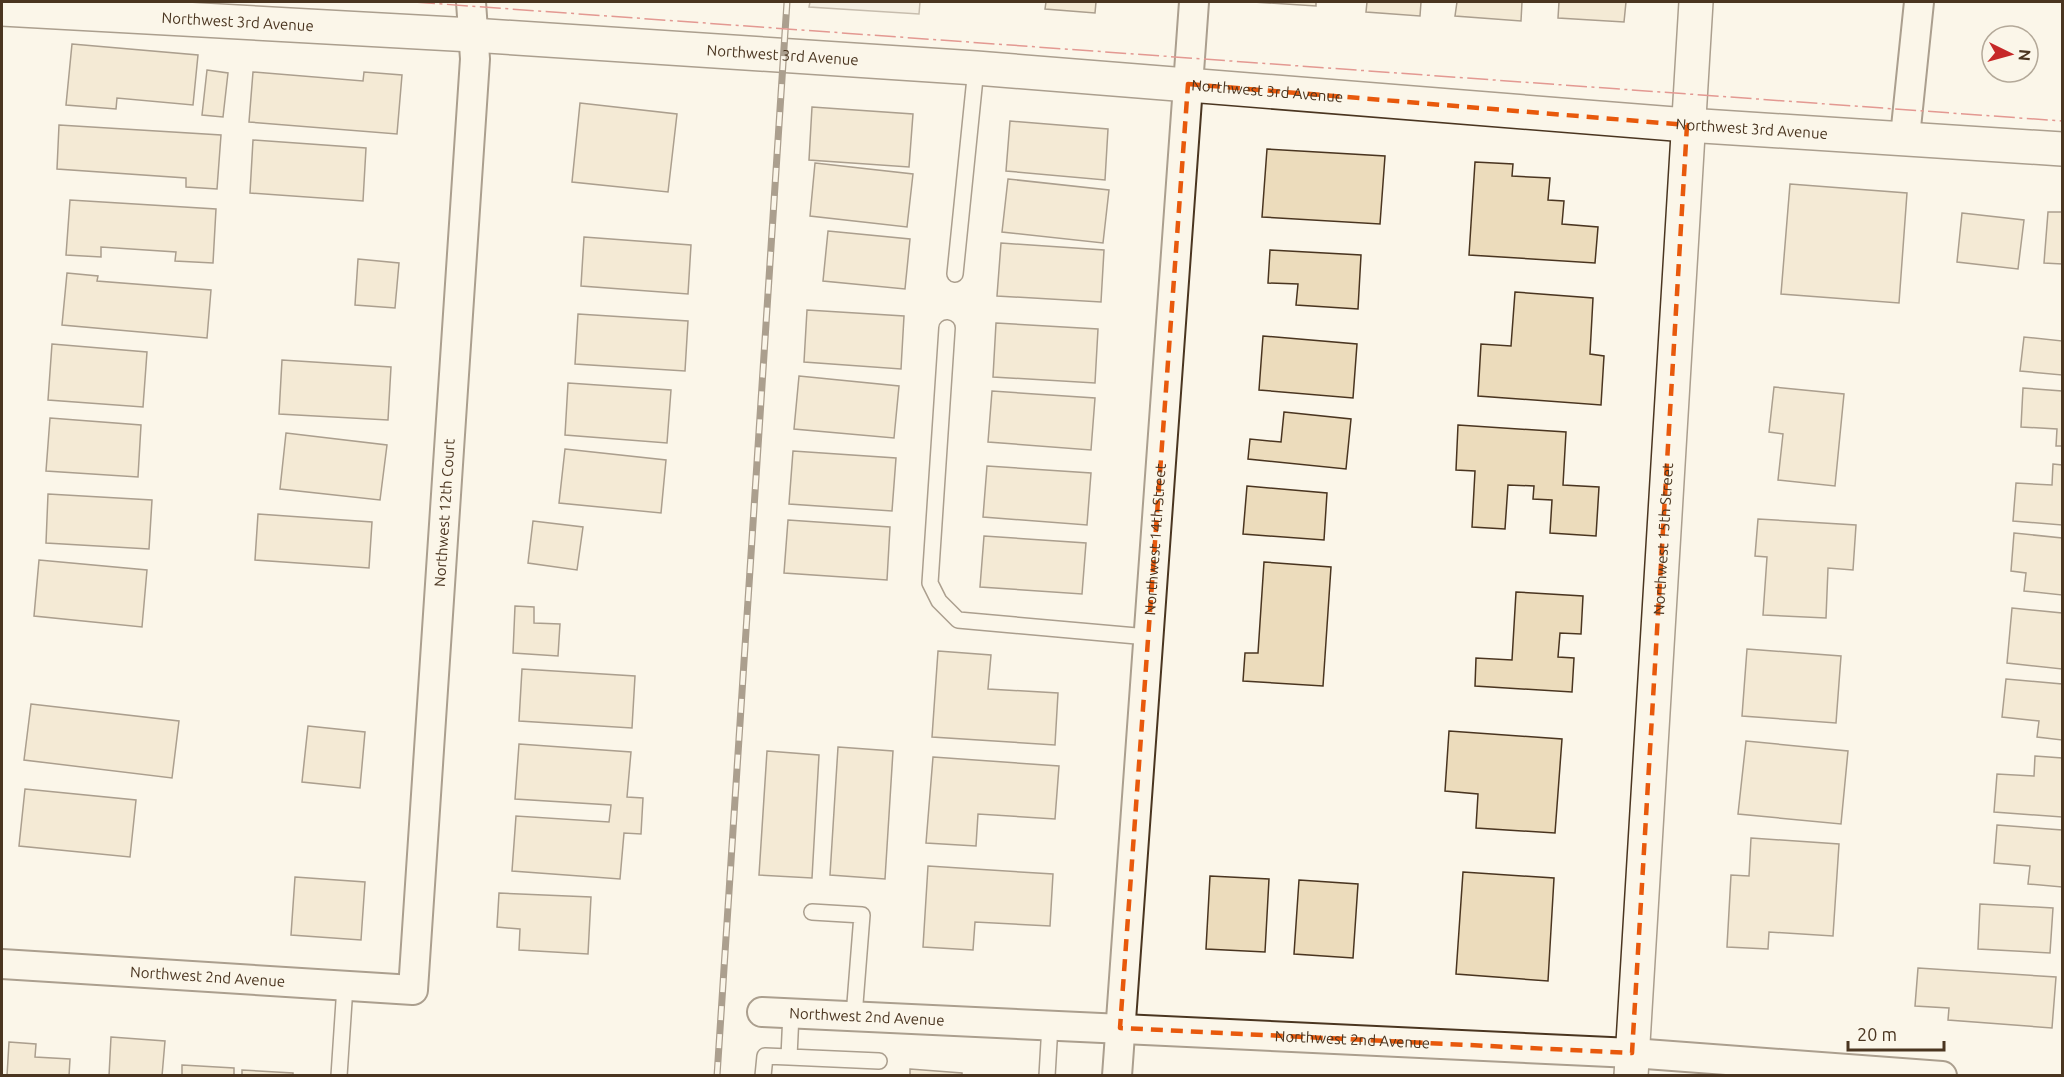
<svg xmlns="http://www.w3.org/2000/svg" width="2064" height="1077" viewBox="0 0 2064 1077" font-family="Ubuntu,sans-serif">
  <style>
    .green { fill: #ede6d9; stroke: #887966; stroke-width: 1.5 }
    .building { fill: #ecdcbc; stroke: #4a3520; stroke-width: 1.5 }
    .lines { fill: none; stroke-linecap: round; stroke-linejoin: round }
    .lane-casing { stroke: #4a3520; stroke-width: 18 }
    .street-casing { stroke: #4a3520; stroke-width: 32 }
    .secondary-casing { stroke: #4a3520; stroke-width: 36 }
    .lane { stroke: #fbf6e9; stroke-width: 15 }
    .street { stroke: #fbf6e9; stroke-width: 28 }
    .secondary { stroke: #fbf6e9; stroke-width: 33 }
    .rail-casing { stroke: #4a3520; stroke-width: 7 }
    .rail { stroke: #fbf6e9; stroke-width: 4.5; stroke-dasharray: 14; stroke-linecap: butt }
    .power { stroke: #c62828; stroke-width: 1.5; stroke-dasharray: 21 4.5 3 4.5; stroke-linecap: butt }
    .marked { fill: none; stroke: #e8590c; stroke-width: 4.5; stroke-dasharray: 12 8; stroke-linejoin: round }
    .labels { text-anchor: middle; stroke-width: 4.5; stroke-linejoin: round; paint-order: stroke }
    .street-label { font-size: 15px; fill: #4a3520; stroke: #fbf6e9 }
  </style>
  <rect width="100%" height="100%" fill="#fbf6e9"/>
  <path class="green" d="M 810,2 L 920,2 L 919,14 L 809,7 Z"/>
  <path class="building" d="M 1046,2 L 1096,2 L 1095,13 L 1045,9 Z
    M 1253,2 L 1316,2 L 1316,6 Z
    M 1367,2 L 1421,2 L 1420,16 L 1366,12 Z
    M 1457,2 L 1522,2 L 1521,21 L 1455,16 Z
    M 1559,2 L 1626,2 L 1624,22 L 1558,18 Z
    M 72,44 L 198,55 L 193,105 L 117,98 L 116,109 L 66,105 Z
    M 207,70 L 228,73 L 223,117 L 202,115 Z
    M 253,72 L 363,81 L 364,72 L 402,75 L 397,134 L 249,122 Z
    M 580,103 L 677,114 L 668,192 L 572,182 Z
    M 812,107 L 913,114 L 909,167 L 809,160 Z
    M 1010,121 L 1108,129 L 1105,180 L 1006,171 Z
    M 59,125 L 221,135 L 217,189 L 186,187 L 186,178 L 57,169 Z
    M 253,140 L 366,148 L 363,201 L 250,193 Z
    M 1267,149 L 1385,156 L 1380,224 L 1262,217 Z
    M 1475,162 L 1513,164 L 1512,176 L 1550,178 L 1548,200 L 1564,201 L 1562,224 L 1598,227 L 1595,263 L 1469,255 Z
    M 815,163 L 913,174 L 907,227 L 810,216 Z
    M 1008,179 L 1109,190 L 1103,243 L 1002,232 Z
    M 1790,184 L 1907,193 L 1899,303 L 1781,294 Z
    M 70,200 L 216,209 L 213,263 L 175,261 L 176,252 L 101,247 L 101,257 L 66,255 Z
    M 2048,212 L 2062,212 L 2062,264 L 2044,263 Z
    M 1962,213 L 2024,220 L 2018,269 L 1957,262 Z
    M 828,231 L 910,239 L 905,289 L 823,281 Z
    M 584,237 L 691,245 L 688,294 L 581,286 Z
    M 1001,243 L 1104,250 L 1101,302 L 997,296 Z
    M 1270,250 L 1361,255 L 1358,309 L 1296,305 L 1298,284 L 1268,283 Z
    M 358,259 L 399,263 L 395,308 L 355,305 Z
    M 67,273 L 98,276 L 97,281 L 211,290 L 207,338 L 62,325 Z
    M 1515,292 L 1593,298 L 1590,354 L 1604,356 L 1601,405 L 1478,396 L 1481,344 L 1511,346 Z
    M 807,310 L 904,316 L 901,369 L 804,362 Z
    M 578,314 L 688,321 L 685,371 L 575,364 Z
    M 996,323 L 1098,329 L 1095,383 L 993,377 Z
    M 2062,333 L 2062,375 L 2020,371 L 2024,337 L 2062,341 Z
    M 1263,336 L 1357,344 L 1353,398 L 1259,390 Z
    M 52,344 L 147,352 L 143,407 L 48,400 Z
    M 282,360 L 391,367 L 388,420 L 279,414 Z
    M 799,376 L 899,386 L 894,438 L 794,429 Z
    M 568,383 L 671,390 L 667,443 L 565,435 Z
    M 1774,387 L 1844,394 L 1835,486 L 1778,480 L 1783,434 L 1769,432 Z
    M 2023,388 L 2062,391 L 2062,446 L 2056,446 L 2057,429 L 2021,427 Z
    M 992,391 L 1095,398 L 1091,450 L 988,442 Z
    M 1284,412 L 1351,419 L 1346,469 L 1248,459 L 1250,439 L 1281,442 Z
    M 50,418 L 141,425 L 138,477 L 46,471 Z
    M 1458,425 L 1566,432 L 1563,485 L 1599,487 L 1596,536 L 1550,533 L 1552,500 L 1533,499 L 1534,486 L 1508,485 L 1505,529 L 1472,527 L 1475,471 L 1456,470 Z
    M 286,433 L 387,445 L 380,500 L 280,489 Z
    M 565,449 L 666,460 L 661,513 L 559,503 Z
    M 793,451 L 896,458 L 892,511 L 789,504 Z
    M 2053,464 L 2062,465 L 2062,525 L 2013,521 L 2016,483 L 2052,485 Z
    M 987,466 L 1091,473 L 1087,525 L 983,517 Z
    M 1247,486 L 1327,493 L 1324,540 L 1243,534 Z
    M 48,494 L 152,500 L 149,549 L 46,543 Z
    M 258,514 L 372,522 L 369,568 L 255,560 Z
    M 1758,519 L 1856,525 L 1853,570 L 1828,568 L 1826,618 L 1763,615 L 1767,557 L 1755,556 Z
    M 788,520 L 890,527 L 887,580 L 784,573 Z
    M 533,521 L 583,527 L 577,570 L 528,563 Z
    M 2014,533 L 2062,538 L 2062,595 L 2024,591 L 2026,573 L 2011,571 Z
    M 984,536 L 1086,543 L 1082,594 L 980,587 Z
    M 39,560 L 147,570 L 142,627 L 34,616 Z
    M 1264,562 L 1331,567 L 1323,686 L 1243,681 L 1245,653 L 1258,653 Z
    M 1516,592 L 1583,596 L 1581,634 L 1560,633 L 1558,657 L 1574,658 L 1572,692 L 1475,686 L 1476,658 L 1512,660 Z
    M 515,606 L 534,607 L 534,623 L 560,624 L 558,656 L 513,653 Z
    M 2012,608 L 2062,613 L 2062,669 L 2007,663 Z
    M 1747,649 L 1841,656 L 1836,723 L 1742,716 Z
    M 938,651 L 991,655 L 988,689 L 1058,693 L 1055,745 L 932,737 Z
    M 522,669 L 635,676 L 632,728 L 519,721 Z
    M 2006,679 L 2062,684 L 2062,740 L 2037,737 L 2039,721 L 2002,717 Z
    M 31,704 L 179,721 L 172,778 L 24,760 Z
    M 308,726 L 365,732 L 360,788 L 302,782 Z
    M 1449,731 L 1562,739 L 1555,833 L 1476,828 L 1478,794 L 1445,791 Z
    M 1746,741 L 1848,751 L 1841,824 L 1738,814 Z
    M 519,744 L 631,752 L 627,797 L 643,798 L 641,834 L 624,833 L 620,879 L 512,871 L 516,816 L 609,822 L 611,805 L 515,799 Z
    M 838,747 L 893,751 L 885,879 L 830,875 Z
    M 767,751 L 819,755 L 812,878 L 759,875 Z
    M 2035,756 L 2062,758 L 2062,817 L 1994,812 L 1997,774 L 2034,776 Z
    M 933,757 L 1059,766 L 1055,819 L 978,814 L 976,846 L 926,843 Z
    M 25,789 L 136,800 L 130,857 L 19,846 Z
    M 1997,825 L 2062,830 L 2062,887 L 2028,884 L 2030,866 L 1994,863 Z
    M 1751,838 L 1839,844 L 1833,936 L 1769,932 L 1768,949 L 1727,947 L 1731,875 L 1749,876 Z
    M 928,866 L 1053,874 L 1050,926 L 975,922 L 973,950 L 923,947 Z
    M 1463,872 L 1554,878 L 1548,981 L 1456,974 Z
    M 1210,876 L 1269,879 L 1265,952 L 1206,949 Z
    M 295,877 L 365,882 L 361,940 L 291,935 Z
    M 1299,880 L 1358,884 L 1353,958 L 1294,954 Z
    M 499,893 L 591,897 L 588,954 L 519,950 L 520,929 L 497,927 Z
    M 1980,904 L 2053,908 L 2050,953 L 1978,949 Z
    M 1918,968 L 2056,977 L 2052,1028 L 1948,1020 L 1949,1008 L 1915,1006 Z
    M 111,1037 L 165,1041 L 162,1076 L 109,1076 Z
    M 9,1042 L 36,1044 L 35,1057 L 70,1059 L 69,1076 L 7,1076 Z
    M 182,1065 L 234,1068 L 234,1076 L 182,1076 Z
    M 910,1069 L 962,1073 L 962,1076 L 910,1076 Z
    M 242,1070 L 293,1073 L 293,1076 L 242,1076 Z"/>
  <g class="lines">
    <defs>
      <path id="lane" d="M 955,274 L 976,68
        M 947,328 L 930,583 L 939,601 L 958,620 L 1148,637
        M 812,912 L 862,915 L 854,1016
        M 791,1013 L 789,1057 L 879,1061
        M 339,1076 L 345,986
        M 763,1076 L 765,1056 L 789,1057
        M 1047,1076 L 1050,1025"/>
      <g id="street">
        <path d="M 1905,137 L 1919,2"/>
        <path id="s1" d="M 2,964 L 413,990 L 475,59 L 471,2"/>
        <path id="s2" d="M 762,1012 L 1632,1053 L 1942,1076"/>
        <path id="s3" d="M 1117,1076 L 1194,2"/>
      </g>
      <g id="secondary">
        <path id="s4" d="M 2,9 L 472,35 L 976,68 L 1687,125 L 2062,149"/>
        <path id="s5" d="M 1631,1076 L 1696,2"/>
      </g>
    </defs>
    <use href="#lane" class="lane-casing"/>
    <use href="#street" class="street-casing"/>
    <use href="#secondary" class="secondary-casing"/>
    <use href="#lane" class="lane"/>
    <use href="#street" class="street"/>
    <use href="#secondary" class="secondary"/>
    <defs>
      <path id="rail" d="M 717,1076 L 787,2"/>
    </defs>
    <use href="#rail" class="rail-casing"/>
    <use href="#rail" class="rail"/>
    <path class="power" d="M 414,2 L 2062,121"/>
  </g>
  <path d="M0 0H2064V1077H0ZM 1188,84 L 1687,125 L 1632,1053 L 1120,1028 Z" fill="#fbf6e9" fill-opacity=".55" fill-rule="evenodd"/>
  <path class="marked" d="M 1188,84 L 1687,125 L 1632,1053 L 1120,1028 Z"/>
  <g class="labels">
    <g class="street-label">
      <text dy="5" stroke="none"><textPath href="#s4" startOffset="236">Northwest 3rd Avenue</textPath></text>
      <text dy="5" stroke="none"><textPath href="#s4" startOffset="782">Northwest 3rd Avenue</textPath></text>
      <text dy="5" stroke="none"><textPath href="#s4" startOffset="1268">Northwest 3rd Avenue</textPath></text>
      <text dy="5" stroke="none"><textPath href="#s4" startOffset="1754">Northwest 3rd Avenue</textPath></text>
      <text dy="5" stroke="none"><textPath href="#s1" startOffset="890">Northwest 12th Court</textPath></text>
      <text dy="5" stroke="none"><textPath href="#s3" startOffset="538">Northwest 14th Street</textPath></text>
      <text dy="5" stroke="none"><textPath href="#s5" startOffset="538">Northwest 15th Street</textPath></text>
      <text dy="5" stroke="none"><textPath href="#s1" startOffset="206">Northwest 2nd Avenue</textPath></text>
      <text dy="5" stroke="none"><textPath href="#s2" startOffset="105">Northwest 2nd Avenue</textPath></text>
      <text dy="5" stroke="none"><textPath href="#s2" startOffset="591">Northwest 2nd Avenue</textPath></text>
    </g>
  </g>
  <rect width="2064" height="1077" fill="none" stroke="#4a3520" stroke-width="6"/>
  <g transform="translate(2010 54) rotate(95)"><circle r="28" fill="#fbf6e9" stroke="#b4a999" stroke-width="1.5"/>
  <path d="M0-4.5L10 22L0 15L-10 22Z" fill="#c62828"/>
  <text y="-9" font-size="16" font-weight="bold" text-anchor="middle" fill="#4a3520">N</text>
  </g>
  <path d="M1848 1041v9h96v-9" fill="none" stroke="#4a3520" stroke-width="3"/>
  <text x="1857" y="1041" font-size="18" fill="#4a3520" stroke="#fbf6e9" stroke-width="4.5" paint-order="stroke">20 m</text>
</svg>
